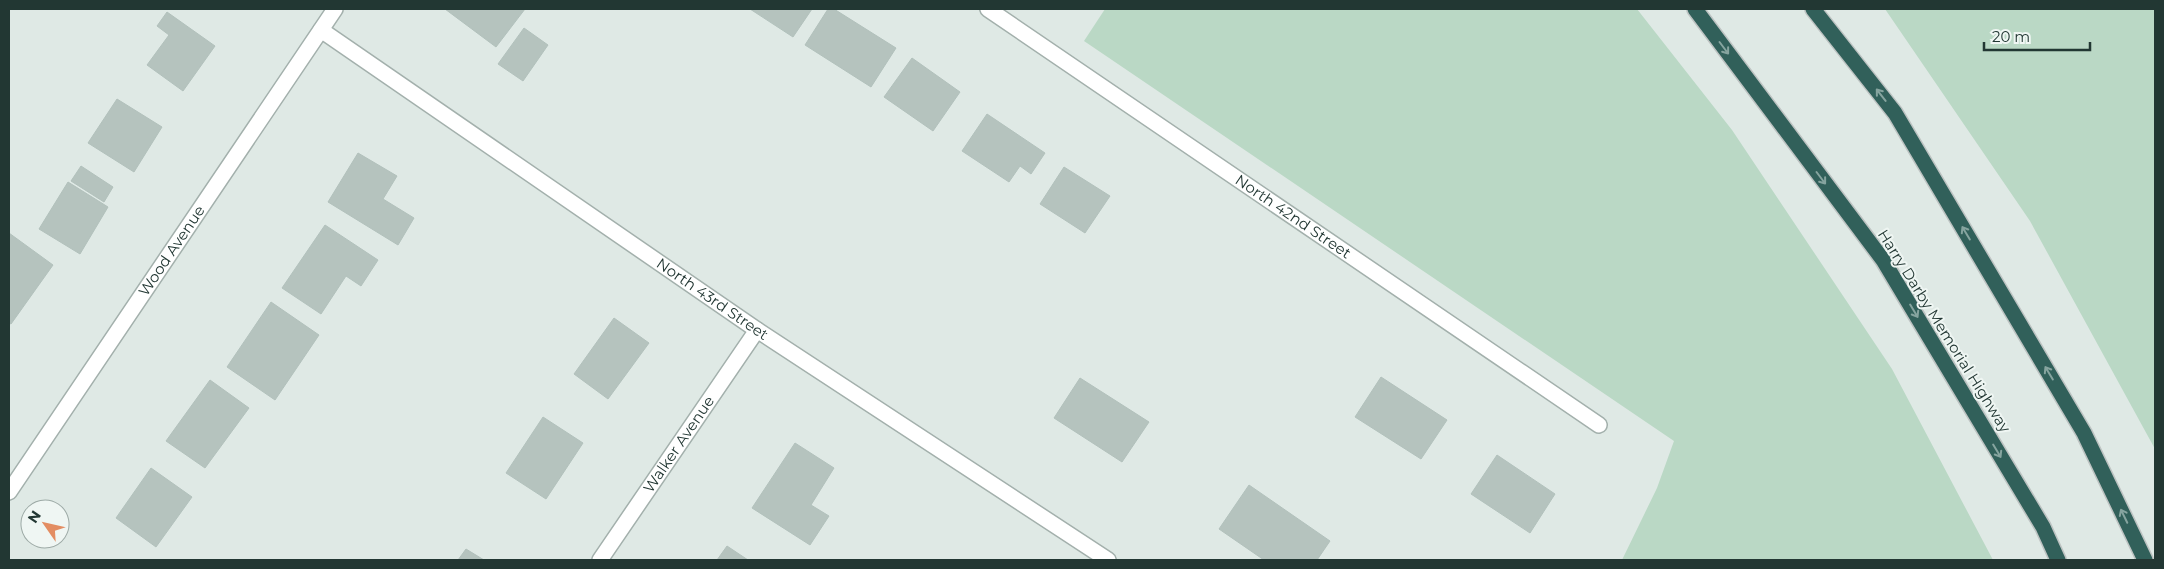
<svg xmlns="http://www.w3.org/2000/svg" width="2164" height="569" viewBox="0 0 2164 569" font-family="Montserrat,sans-serif">
  <style>
    .green { fill: #bad8c5 }
    .building { fill: #b5c3be; stroke: #b2c1bc }
    .lines { fill: none; stroke-linecap: round; stroke-linejoin: round }
    .minor-casing { stroke: #a3b0ac; stroke-width: 18 }
    .highway-casing { stroke: #bdc3c2; stroke-width: 18 }
    .minor { stroke: #fff; stroke-width: 15 }
    .highway { stroke: #31605a; stroke-width: 15 }
    .oneway { stroke: #86a49f }
    .labels { text-anchor: middle; stroke-width: 4; stroke-linejoin: round; paint-order: stroke }
    .street-label { font-size: 15px; fill: #223733; stroke: #eff6f3 }
  </style>
  <rect width="100%" height="100%" fill="#dfe9e5"/>
  <path class="green" d="M 1105,9 L 1637,9 L 1732,130 L 1892,369 L 1993,560 L 1622,560 L 1657,488 L 1674,441 L 1084,41 Z
    M 1885,9 L 2155,9 L 2155,449 L 2030,221 Z"/>
  <path class="building" d="M 445,9 L 525,9 L 496,47 Z
    M 750,9 L 812,9 L 793,37 Z
    M 828,9 L 834,9 L 896,48 L 871,87 L 805,45 Z
    M 167,12 L 215,46 L 183,91 L 147,65 L 169,35 L 157,26 Z
    M 524,28 L 548,45 L 523,81 L 498,64 Z
    M 912,58 L 960,92 L 933,131 L 884,97 Z
    M 117,99 L 162,127 L 134,172 L 88,143 Z
    M 987,114 L 1045,153 L 1031,174 L 1020,166 L 1009,182 L 962,151 Z
    M 358,153 L 397,176 L 383,199 L 414,218 L 398,245 L 328,202 Z
    M 81,166 L 113,187 L 104,202 L 71,181 Z
    M 1064,167 L 1110,196 L 1085,233 L 1040,204 Z
    M 68,182 L 108,207 L 80,254 L 39,229 Z
    M 325,225 L 378,260 L 361,286 L 346,276 L 321,314 L 282,288 Z
    M 9,233 L 53,265 L 11,324 L 9,323 Z
    M 271,302 L 319,335 L 275,400 L 227,367 Z
    M 614,318 L 649,343 L 608,399 L 574,374 Z
    M 1381,377 L 1447,420 L 1421,459 L 1355,417 Z
    M 1080,378 L 1149,422 L 1122,462 L 1054,418 Z
    M 210,380 L 249,408 L 205,468 L 166,441 Z
    M 543,417 L 583,443 L 546,499 L 506,473 Z
    M 795,443 L 834,468 L 811,505 L 829,516 L 810,545 L 752,508 Z
    M 1497,455 L 1555,494 L 1530,533 L 1471,494 Z
    M 151,468 L 192,497 L 156,547 L 116,518 Z
    M 1249,485 L 1330,541 L 1317,560 L 1264,560 L 1219,529 Z
    M 727,546 L 748,560 L 717,560 Z
    M 466,549 L 484,560 L 458,560 Z"/>
  <g class="lines">
    <defs>
      <g id="minor">
        <path id="s1" d="M 988,9 L 1599,425"/>
        <path id="s2" d="M 321,30 L 757,330 L 1108,560"/>
        <path id="s3" d="M 9,492 L 335,9"/>
        <path id="s4" d="M 600,560 L 757,330"/>
      </g>
      <path id="highway" d="M 1695,9 L 1883,260 L 2043,527 L 2058,560
        M 1813,9 L 1895,113 L 2084,433 L 2145,560"/>
    </defs>
    <use href="#minor" class="minor-casing"/>
    <use href="#highway" class="highway-casing"/>
    <use href="#minor" class="minor"/>
    <use href="#highway" class="highway"/>
  </g>
  <defs><path id="oneway-shaft" d="M-6 0H5M1.5-3L5.5 0L1.5 3" fill="none" stroke-width="1.6" stroke-linecap="round" stroke-linejoin="round" transform="scale(1.25)"/></defs>
  <g class="oneway">
    <use href="#oneway-shaft" transform="translate(1724 48) rotate(53)"/>
    <use href="#oneway-shaft" transform="translate(1881 95) rotate(-128)"/>
    <use href="#oneway-shaft" transform="translate(1821 178) rotate(53)"/>
    <use href="#oneway-shaft" transform="translate(1966 233) rotate(-121)"/>
    <use href="#oneway-shaft" transform="translate(1914 311) rotate(59)"/>
    <use href="#oneway-shaft" transform="translate(2049 373) rotate(-121)"/>
    <use href="#oneway-shaft" transform="translate(1997 451) rotate(59)"/>
    <use href="#oneway-shaft" transform="translate(2124 516) rotate(-116)"/>
  </g>
  <g class="labels">
    <g class="street-label">
      <text dy="5" stroke="none"><textPath href="#s1" startOffset="369">North 42nd Street</textPath></text>
      <text dy="5" stroke="none"><textPath href="#s3" startOffset="291">Wood Avenue</textPath></text>
      <text dy="5" stroke="none"><textPath href="#s2" startOffset="475">North 43rd Street</textPath></text>
      <text transform="translate(1944 331) rotate(58)" y="5">Harry Darby Memorial Highway</text>
      <text dy="5" stroke="none"><textPath href="#s4" startOffset="140">Walker Avenue</textPath></text>
    </g>
  </g>
  <rect width="2164" height="569" fill="none" stroke="#223733" stroke-width="20"/>
  <g transform="translate(45 524) rotate(304)"><circle r="24" fill="#eff6f3" stroke="#9daaa6"/>
  <path d="M0-4L9 19L0 12L-9 19Z" fill="#e38d62"/>
  <text y="-8" font-size="14" font-weight="bold" text-anchor="middle" fill="#223733">N</text>
  </g>
  <path d="M1984 42v8h106v-8" fill="none" stroke="#223733" stroke-width="2.5"/>
  <text x="1992" y="42" font-size="15" fill="#223733" stroke="#eff6f3" stroke-width="4" paint-order="stroke">20 m</text>
</svg>
